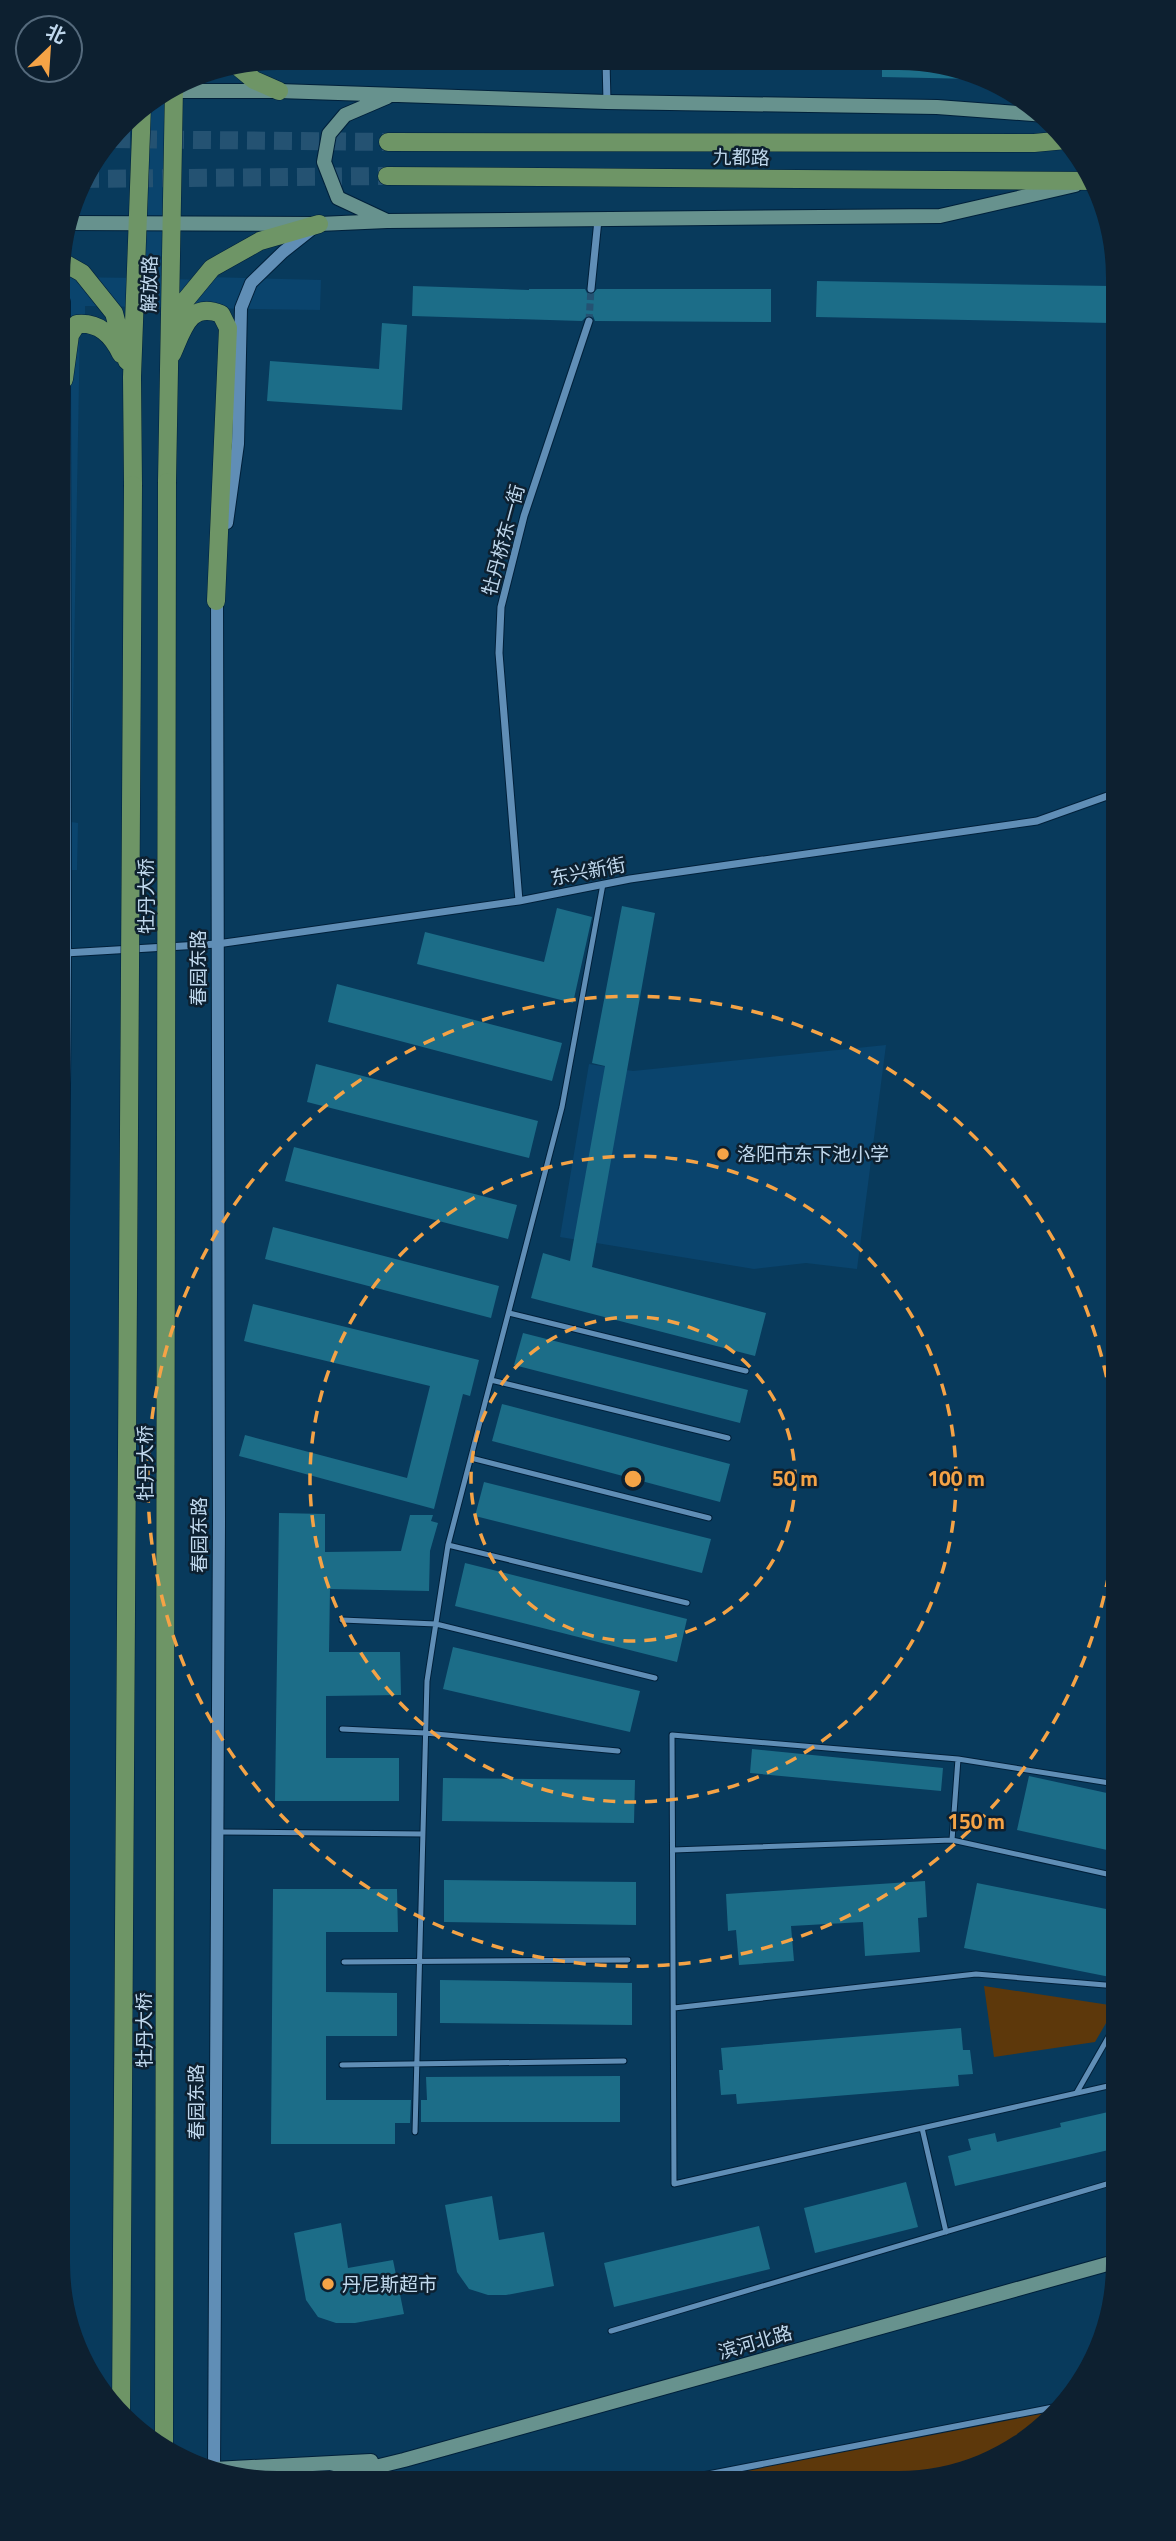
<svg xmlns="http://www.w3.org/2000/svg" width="1176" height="2541" viewBox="0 0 1176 2541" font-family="'Titillium Web','Noto Sans SC',sans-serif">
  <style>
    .built { fill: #0a446d }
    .green { fill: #5d380b }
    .building { fill: #1c6d88 }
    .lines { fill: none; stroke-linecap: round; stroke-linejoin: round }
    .minor-tunnel { stroke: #245272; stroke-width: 7; stroke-dasharray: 7 3.5; stroke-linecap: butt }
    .primary-tunnel { stroke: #245272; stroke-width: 18; stroke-dasharray: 18 9; stroke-linecap: butt }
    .service-casing { stroke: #00203a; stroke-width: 7 }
    .pedestrian-casing { stroke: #00203a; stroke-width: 8 }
    .minor-casing { stroke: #00203a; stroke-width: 9 }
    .tertiary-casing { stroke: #00203a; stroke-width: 14 }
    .secondary-casing { stroke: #00203a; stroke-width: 16 }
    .primary-casing { stroke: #00203a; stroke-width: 19 }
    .service { stroke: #608eb6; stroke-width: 5 }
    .pedestrian { stroke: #608eb6; stroke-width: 6 }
    .minor { stroke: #608eb6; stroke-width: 7 }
    .tertiary { stroke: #608eb6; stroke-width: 12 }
    .secondary { stroke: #67928e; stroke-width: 14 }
    .primary { stroke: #6e9566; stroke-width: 18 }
    .primary-bridge-casing { stroke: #00203a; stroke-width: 19; stroke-linecap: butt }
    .primary-bridge { stroke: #6e9566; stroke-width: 18 }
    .ring { fill: none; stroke: #f5a346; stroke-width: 3.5; stroke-dasharray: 12 9 }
    .poi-dot { fill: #f5a346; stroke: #0d2030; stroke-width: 2.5 }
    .labels { text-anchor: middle; stroke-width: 5; stroke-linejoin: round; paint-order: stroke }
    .street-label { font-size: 19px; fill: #c0d8ed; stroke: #0d2030 }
    .poi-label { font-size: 19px; fill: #c0d8ed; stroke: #0d2030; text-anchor: start }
    .centre { fill: #f5a346; stroke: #0d2030; stroke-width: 3.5 }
    .ring-label { font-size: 21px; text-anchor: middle; font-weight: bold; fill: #f5a346; stroke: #0d2030; stroke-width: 5; stroke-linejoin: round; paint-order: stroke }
  </style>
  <rect width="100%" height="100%" fill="#083a5c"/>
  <path class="built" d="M 171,88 L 168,279 L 205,280 L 208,277 L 321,280 L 320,310 L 85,306 L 85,326 L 80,326 L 71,822 L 78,823 L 77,870 L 60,870 L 58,277 L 142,278 L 145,105 Z
    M 886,1045 L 857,1269 L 806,1263 L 754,1269 L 560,1237 L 589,1064 L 633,1071 Z"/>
  <path class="green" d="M 984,1986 L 1116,2006 L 1095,2042 L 994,2057 Z
    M 1064,2408 L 1020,2446 L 956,2476 L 695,2477 Z"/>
  <path class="building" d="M 882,62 L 941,62 L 975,79 L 882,77 Z
    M 817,281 L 1111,286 L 1111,323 L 816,317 Z
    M 413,286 L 529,290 L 529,289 L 585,289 L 587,293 L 591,295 L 597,289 L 771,289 L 771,322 L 595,321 L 593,316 L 588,315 L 582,321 L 412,316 Z
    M 382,323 L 407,325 L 402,410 L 267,401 L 270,361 L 379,369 Z
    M 622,906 L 655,913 L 592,1267 L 766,1313 L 755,1356 L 531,1298 L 543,1253 L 570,1261 L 605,1066 L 592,1063 Z
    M 557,908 L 592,917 L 573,1003 L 417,964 L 425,932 L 544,962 Z
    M 337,984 L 562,1043 L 552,1081 L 328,1022 Z
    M 316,1064 L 538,1121 L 529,1158 L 307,1102 Z
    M 294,1147 L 517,1205 L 508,1239 L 285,1181 Z
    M 273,1227 L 499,1286 L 491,1318 L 265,1259 Z
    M 253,1304 L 479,1360 L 470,1396 L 463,1394 L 434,1509 L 239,1456 L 245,1435 L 407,1478 L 430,1386 L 244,1341 Z
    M 523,1333 L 748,1390 L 740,1423 L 514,1365 Z
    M 502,1404 L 730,1464 L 720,1502 L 492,1441 Z
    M 484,1482 L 711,1539 L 702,1573 L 475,1516 Z
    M 279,1513 L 325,1514 L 325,1552 L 401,1551 L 410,1515 L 433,1515 L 431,1521 L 438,1523 L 430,1551 L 429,1591 L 330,1589 L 329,1652 L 400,1652 L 401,1695 L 326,1696 L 326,1758 L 399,1758 L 399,1801 L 275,1801 Z
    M 465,1563 L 687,1619 L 677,1662 L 455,1606 Z
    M 453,1647 L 640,1691 L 630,1732 L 443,1689 Z
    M 752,1749 L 943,1768 L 941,1791 L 750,1773 Z
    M 1029,1776 L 1116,1795 L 1116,1852 L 1017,1830 Z
    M 443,1778 L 635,1780 L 634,1823 L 442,1821 Z
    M 444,1880 L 636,1882 L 636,1925 L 444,1922 Z
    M 925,1881 L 927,1917 L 918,1918 L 920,1952 L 865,1956 L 863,1922 L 791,1926 L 794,1961 L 739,1965 L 736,1930 L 728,1931 L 726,1894 Z
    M 977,1883 L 1116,1911 L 1117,1942 L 1110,1977 L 964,1948 Z
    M 273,1889 L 397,1889 L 398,1932 L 326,1932 L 326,1992 L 397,1993 L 397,2036 L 326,2036 L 326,2100 L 411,2100 L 410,2123 L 395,2123 L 395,2144 L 271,2144 Z
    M 440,1980 L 632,1983 L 632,2025 L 440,2023 Z
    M 961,2028 L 963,2050 L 970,2050 L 973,2074 L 958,2075 L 959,2086 L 737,2104 L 736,2094 L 721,2095 L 719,2070 L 723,2070 L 721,2048 Z
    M 620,2076 L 620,2122 L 421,2122 L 421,2100 L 427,2100 L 426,2077 Z
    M 1117,2110 L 1117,2148 L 955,2186 L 948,2156 L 971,2150 L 968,2139 L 995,2133 L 997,2142 L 1061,2127 L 1060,2123 Z
    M 906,2182 L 918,2227 L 815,2253 L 804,2208 Z
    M 492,2196 L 499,2240 L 544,2232 L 554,2286 L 506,2295 L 488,2295 L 469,2289 L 457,2272 L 445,2205 Z
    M 341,2223 L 348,2268 L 393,2260 L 404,2314 L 355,2323 L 336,2323 L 318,2317 L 306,2300 L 294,2233 Z
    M 759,2226 L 770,2269 L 614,2307 L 604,2263 Z"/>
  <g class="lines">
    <path class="minor-tunnel" d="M 589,321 L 591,289"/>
    <path class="primary-tunnel" d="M 112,139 L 388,142
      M 81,179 L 387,176"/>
    <defs>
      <path id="service" d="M 509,1313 L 746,1371
        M 491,1380 L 728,1438
        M 471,1458 L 709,1518
        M 448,1545 L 687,1603
        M 342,1620 L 436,1624 L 655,1678
        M 342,1729 L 425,1733 L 618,1751
        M 1116,1784 L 958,1759 L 672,1735 L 674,2184 L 1117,2084
        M 219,1832 L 423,1834
        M 952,1840 L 958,1759
        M 673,1850 L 952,1840 L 1116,1876
        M 344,1962 L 628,1960
        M 674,2008 L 976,1974 L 1117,1986
        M 342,2065 L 624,2061
        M 1077,2092 L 1117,2022
        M 922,2128 L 946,2232
        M 415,2132 L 427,1681 L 448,1545 L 562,1107 L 603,884
        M 611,2331 L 1117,2181"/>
      <path id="pedestrian" d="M 695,2477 L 1066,2405"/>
      <path id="minor" d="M 606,60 L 607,102
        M 591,289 L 598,220
        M 519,901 L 499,653 L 501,607 L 524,516 L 589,321
        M 65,953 L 217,944 L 519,901 L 630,879 L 1037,821 L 1113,794"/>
      <path id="tertiary" d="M 58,285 L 64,302 L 64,343
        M 227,523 L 238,444 L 241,308 L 251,283 L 283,252 L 312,229
        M 62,1347 L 65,953 L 64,372
        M 214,2469 L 219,1521 L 217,593"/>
      <path id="secondary" d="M 167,91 L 279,91 L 607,102 L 937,107 L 1046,115
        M 385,220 L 338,198 L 324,162 L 329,134 L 345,115 L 387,97
        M 69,223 L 319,224 L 387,221 L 940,216 L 1075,185
        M 214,2469 L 371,2461
        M 326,2479 L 404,2460 L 1118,2261"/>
      <path id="primary" d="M 237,66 L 254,80 L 279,91
        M 388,142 L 1034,143 L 1066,140
        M 387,176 L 1095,181
        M 59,260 L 82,273 L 114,313 L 127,361
        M 177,330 L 184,302 L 212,268 L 260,241 L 319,224
        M 172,354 C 183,330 189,301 221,314 L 228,328 L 216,601
        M 64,379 L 70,335 L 77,324 C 99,322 112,335 121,354
        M 167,482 L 174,87
        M 133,485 L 132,377 L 142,106"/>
    </defs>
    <use href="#service" class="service-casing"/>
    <use href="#pedestrian" class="pedestrian-casing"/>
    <use href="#minor" class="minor-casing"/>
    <use href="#tertiary" class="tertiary-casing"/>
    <use href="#secondary" class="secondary-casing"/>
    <use href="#primary" class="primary-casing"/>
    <use href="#service" class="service"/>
    <use href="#pedestrian" class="pedestrian"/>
    <use href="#minor" class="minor"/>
    <use href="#tertiary" class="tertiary"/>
    <use href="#secondary" class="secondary"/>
    <use href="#primary" class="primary"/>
    <defs>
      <path id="primary-bridge" d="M 121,2416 L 133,485
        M 164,2444 L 167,482"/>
    </defs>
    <use href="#primary-bridge" class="primary-bridge-casing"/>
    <use href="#primary-bridge" class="primary-bridge"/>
  </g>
  <g class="ring">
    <circle cx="633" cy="1479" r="162"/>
    <circle cx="633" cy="1479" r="323"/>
    <path d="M1115 1534A485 485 0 1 1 1114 1420"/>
  </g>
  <g class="poi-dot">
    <circle cx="723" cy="1154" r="7"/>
    <circle cx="328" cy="2284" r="7"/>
  </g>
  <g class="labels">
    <g class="street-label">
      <text transform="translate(741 157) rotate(1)" y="7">九都路</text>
      <text transform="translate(149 284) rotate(-89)" y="7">解放路</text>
      <text transform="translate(503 540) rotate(-75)" y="7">牡丹桥东一街</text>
      <text transform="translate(588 871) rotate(-11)" y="7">东兴新街</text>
      <text transform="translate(146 896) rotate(-90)" y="7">牡丹大桥</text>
      <text transform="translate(198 968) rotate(-90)" y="7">春园东路</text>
      <text transform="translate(145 1463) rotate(-90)" y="7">牡丹大桥</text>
      <text transform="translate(199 1535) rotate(-90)" y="7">春园东路</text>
      <text transform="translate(144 2030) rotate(-90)" y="7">牡丹大桥</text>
      <text transform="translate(196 2102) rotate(-90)" y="7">春园东路</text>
      <text transform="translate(755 2342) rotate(-16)" y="7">滨河北路</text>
    </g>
    <g class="poi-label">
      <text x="737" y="1161">洛阳市东下池小学</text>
      <text x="342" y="2291">丹尼斯超市</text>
    </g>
  </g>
  <path d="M0 0H1176V2541H0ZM277 70H899A207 207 0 0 1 1106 277V2264A207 207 0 0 1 899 2471H277A207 207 0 0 1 70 2264V277A207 207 0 0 1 277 70Z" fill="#0d2030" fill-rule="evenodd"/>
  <circle cx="633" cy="1479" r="10" class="centre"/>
  <g class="ring-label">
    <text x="795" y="1486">50 m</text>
    <text x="956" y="1486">100 m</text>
    <text x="976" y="1829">150 m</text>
  </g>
  <g transform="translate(49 49) rotate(25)"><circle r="33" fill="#0d2030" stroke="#556a7c" stroke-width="2"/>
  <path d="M0-5L12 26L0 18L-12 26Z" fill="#f5a346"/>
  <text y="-10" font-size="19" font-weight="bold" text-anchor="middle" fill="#c0d8ed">北</text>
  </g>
</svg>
